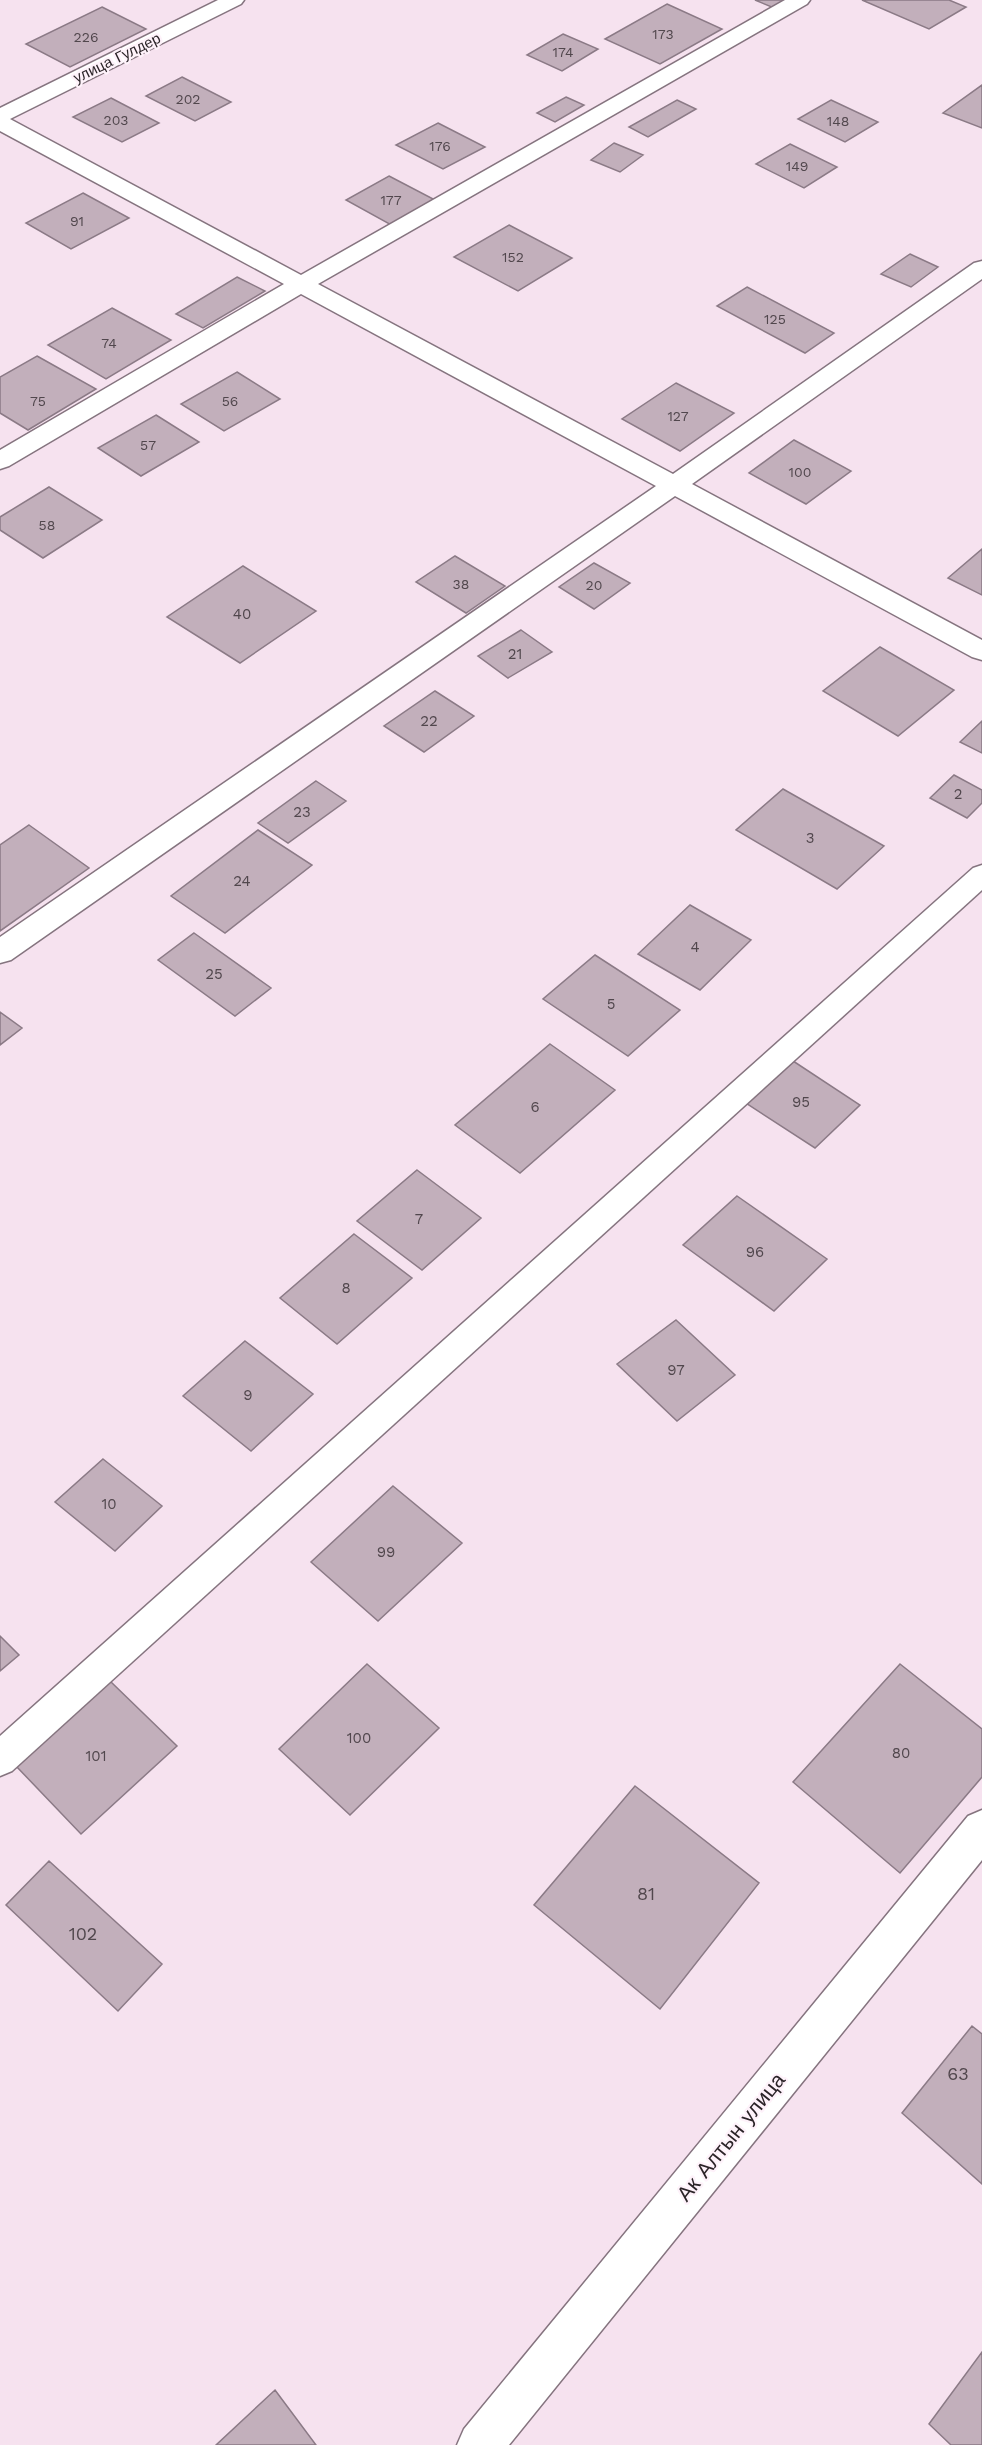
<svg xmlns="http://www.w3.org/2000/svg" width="982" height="2445" viewBox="0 0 982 2445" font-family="'Work Sans',sans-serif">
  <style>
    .building { fill: #c2afbb; stroke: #8b7a86; stroke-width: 1.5 }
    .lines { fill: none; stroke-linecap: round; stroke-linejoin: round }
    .service-casing { stroke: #85747f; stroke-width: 3 }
    .minor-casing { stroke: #85747f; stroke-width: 3 }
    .service { fill: #fff; fill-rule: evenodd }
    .minor { fill: #fff; fill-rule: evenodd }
    .labels { text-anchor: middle; stroke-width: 4.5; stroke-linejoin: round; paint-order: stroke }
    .far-number-label { font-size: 14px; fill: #51474d }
    .far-street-label { font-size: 15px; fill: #2b2428; stroke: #fef2fa }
    .number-label { font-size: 15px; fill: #51474d }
    .near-number-label { font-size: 18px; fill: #51474d }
    .near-street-label { font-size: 21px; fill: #2b2428; stroke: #fef2fa }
  </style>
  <rect width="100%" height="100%" fill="#f6e2ef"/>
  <path class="building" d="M 755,0 L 788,0 L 774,8 Z
    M 862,0 L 949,0 L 966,7 L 929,29 Z
    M 667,4 L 722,29 L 660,64 L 605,39 Z
    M 102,7 L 146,29 L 70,67 L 26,44 Z
    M 563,34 L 598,49 L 562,71 L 527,55 Z
    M 182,77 L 231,102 L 195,121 L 146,96 Z
    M 982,85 L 982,128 L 943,113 Z
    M 566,97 L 584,105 L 555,122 L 537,113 Z
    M 111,98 L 159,123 L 122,142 L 73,117 Z
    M 677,100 L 696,109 L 648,137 L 629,127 Z
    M 831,100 L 878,122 L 845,142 L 798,119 Z
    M 438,123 L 485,147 L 443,169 L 396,145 Z
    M 614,143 L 643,155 L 620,172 L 591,160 Z
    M 790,144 L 837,167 L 804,188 L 756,164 Z
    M 389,176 L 437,201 L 393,226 L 346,200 Z
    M 83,193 L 129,218 L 71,249 L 26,223 Z
    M 509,225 L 572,258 L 518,291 L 454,257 Z
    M 910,254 L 938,267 L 911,287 L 881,274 Z
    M 237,277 L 265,291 L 203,328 L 176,314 Z
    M 747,287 L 834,333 L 805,353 L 717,306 Z
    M 112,308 L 171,340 L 106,379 L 48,345 Z
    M 37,356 L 96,389 L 28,430 L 0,413 L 0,377 Z
    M 237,372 L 280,399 L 224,431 L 181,404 Z
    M 676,383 L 734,413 L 680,451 L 622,419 Z
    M 156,415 L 199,442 L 141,476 L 98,448 Z
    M 794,440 L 851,471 L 806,504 L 749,473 Z
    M 49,487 L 102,520 L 43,558 L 0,530 L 0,517 Z
    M 982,549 L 982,595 L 948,578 Z
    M 455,556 L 505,586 L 466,613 L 416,582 Z
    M 594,563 L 630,583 L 594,609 L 559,587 Z
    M 243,566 L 316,611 L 240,663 L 167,617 Z
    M 521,630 L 552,652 L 508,678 L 478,656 Z
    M 880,647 L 954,690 L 898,736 L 823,691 Z
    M 435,691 L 474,716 L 424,752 L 384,726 Z
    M 982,721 L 982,753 L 960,742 Z
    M 954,775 L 982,790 L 982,803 L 967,818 L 930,798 Z
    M 316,781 L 346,801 L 288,843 L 258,823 Z
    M 783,789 L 884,846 L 837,889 L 736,830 Z
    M 29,825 L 89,868 L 0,931 L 0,845 Z
    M 258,830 L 312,865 L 225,933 L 171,896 Z
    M 690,905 L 751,940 L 700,990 L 638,954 Z
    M 194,933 L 271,988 L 235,1016 L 158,960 Z
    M 595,955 L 680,1010 L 628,1056 L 543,999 Z
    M 0,1012 L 22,1028 L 0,1045 Z
    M 550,1044 L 615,1090 L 520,1173 L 455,1125 Z
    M 787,1057 L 860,1105 L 815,1148 L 741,1100 Z
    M 417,1170 L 481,1218 L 422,1270 L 357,1221 Z
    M 737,1196 L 827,1259 L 774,1311 L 683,1245 Z
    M 354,1234 L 412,1278 L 337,1344 L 280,1298 Z
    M 676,1320 L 735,1375 L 677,1421 L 617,1364 Z
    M 245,1341 L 313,1394 L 251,1451 L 183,1396 Z
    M 103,1459 L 162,1506 L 115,1551 L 55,1502 Z
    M 393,1486 L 462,1543 L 378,1621 L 311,1562 Z
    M 0,1636 L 19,1655 L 0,1671 Z
    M 367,1664 L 439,1728 L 350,1815 L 279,1749 Z
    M 900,1664 L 982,1729 L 982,1777 L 900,1873 L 793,1782 Z
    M 110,1681 L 177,1746 L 81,1834 L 16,1766 Z
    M 635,1786 L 759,1883 L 660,2009 L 534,1905 Z
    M 49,1861 L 162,1964 L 118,2011 L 6,1905 Z
    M 972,2026 L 982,2034 L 982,2184 L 902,2113 Z
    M 982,2352 L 982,2445 L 951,2445 L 929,2424 Z
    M 275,2390 L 316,2445 L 216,2445 Z"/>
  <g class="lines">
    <defs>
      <path id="service" d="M 982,865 L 982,890 L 12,1771 L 0,1776 L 0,1736 L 973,868 Z"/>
      <path id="minor" d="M 218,0 L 244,0 L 241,4 L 10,119 L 301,275 L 785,0 L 810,0 L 807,4 L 318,284 L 673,474 L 974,263 L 982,261 L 982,279 L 692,484 L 982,640 L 982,660 L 972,657 L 675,496 L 11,960 L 0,963 L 0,937 L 656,486 L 301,294 L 9,466 L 0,469 L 0,450 L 284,284 L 0,131 L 0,108 Z
        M 982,1810 L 982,1860 L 509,2445 L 457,2445 L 464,2429 L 968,1816 Z"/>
    </defs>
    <use href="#service" class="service-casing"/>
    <use href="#minor" class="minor-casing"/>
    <use href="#service" class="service"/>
    <use href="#minor" class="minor"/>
  </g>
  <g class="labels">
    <g class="far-number-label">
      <text x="663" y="39">173</text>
      <text x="86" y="42">226</text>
      <text x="563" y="57">174</text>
      <text x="188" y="104">202</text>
      <text x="116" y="125">203</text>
      <text x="838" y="126">148</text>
      <text x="440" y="151">176</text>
      <text x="797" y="171">149</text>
      <text x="391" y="205">177</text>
      <text x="77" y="226">91</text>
      <text x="513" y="262">152</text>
      <text x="775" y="324">125</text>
      <text x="109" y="348">74</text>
      <text x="38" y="406">75</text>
      <text x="230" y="406">56</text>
      <text x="678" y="421">127</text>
      <text x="148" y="450">57</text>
      <text x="800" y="477">100</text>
      <text x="47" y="530">58</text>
      <text x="461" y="589">38</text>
      <text x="594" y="590">20</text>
    </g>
    <g class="far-street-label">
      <text transform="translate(117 58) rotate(-26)" y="5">улица Гулдер</text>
    </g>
    <g class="number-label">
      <text x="242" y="619">40</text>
      <text x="515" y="659">21</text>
      <text x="429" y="726">22</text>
      <text x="958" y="799">2</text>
      <text x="302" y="817">23</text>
      <text x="810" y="843">3</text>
      <text x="242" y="886">24</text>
      <text x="695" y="952">4</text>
      <text x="214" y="979">25</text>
      <text x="611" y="1009">5</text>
      <text x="801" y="1107">95</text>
      <text x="535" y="1112">6</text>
      <text x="419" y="1224">7</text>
      <text x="755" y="1257">96</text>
      <text x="346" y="1293">8</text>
      <text x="676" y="1375">97</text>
      <text x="248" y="1400">9</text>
      <text x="109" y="1509">10</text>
      <text x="386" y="1557">99</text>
      <text x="359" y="1743">100</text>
      <text x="901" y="1758">80</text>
      <text x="96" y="1761">101</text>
    </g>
    <g class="near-number-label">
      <text x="646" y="1900">81</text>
      <text x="83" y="1940">102</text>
      <text x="958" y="2080">63</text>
    </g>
    <g class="near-street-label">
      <text transform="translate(731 2137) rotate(-51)" y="7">Ак Алтын улица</text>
    </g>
  </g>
</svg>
